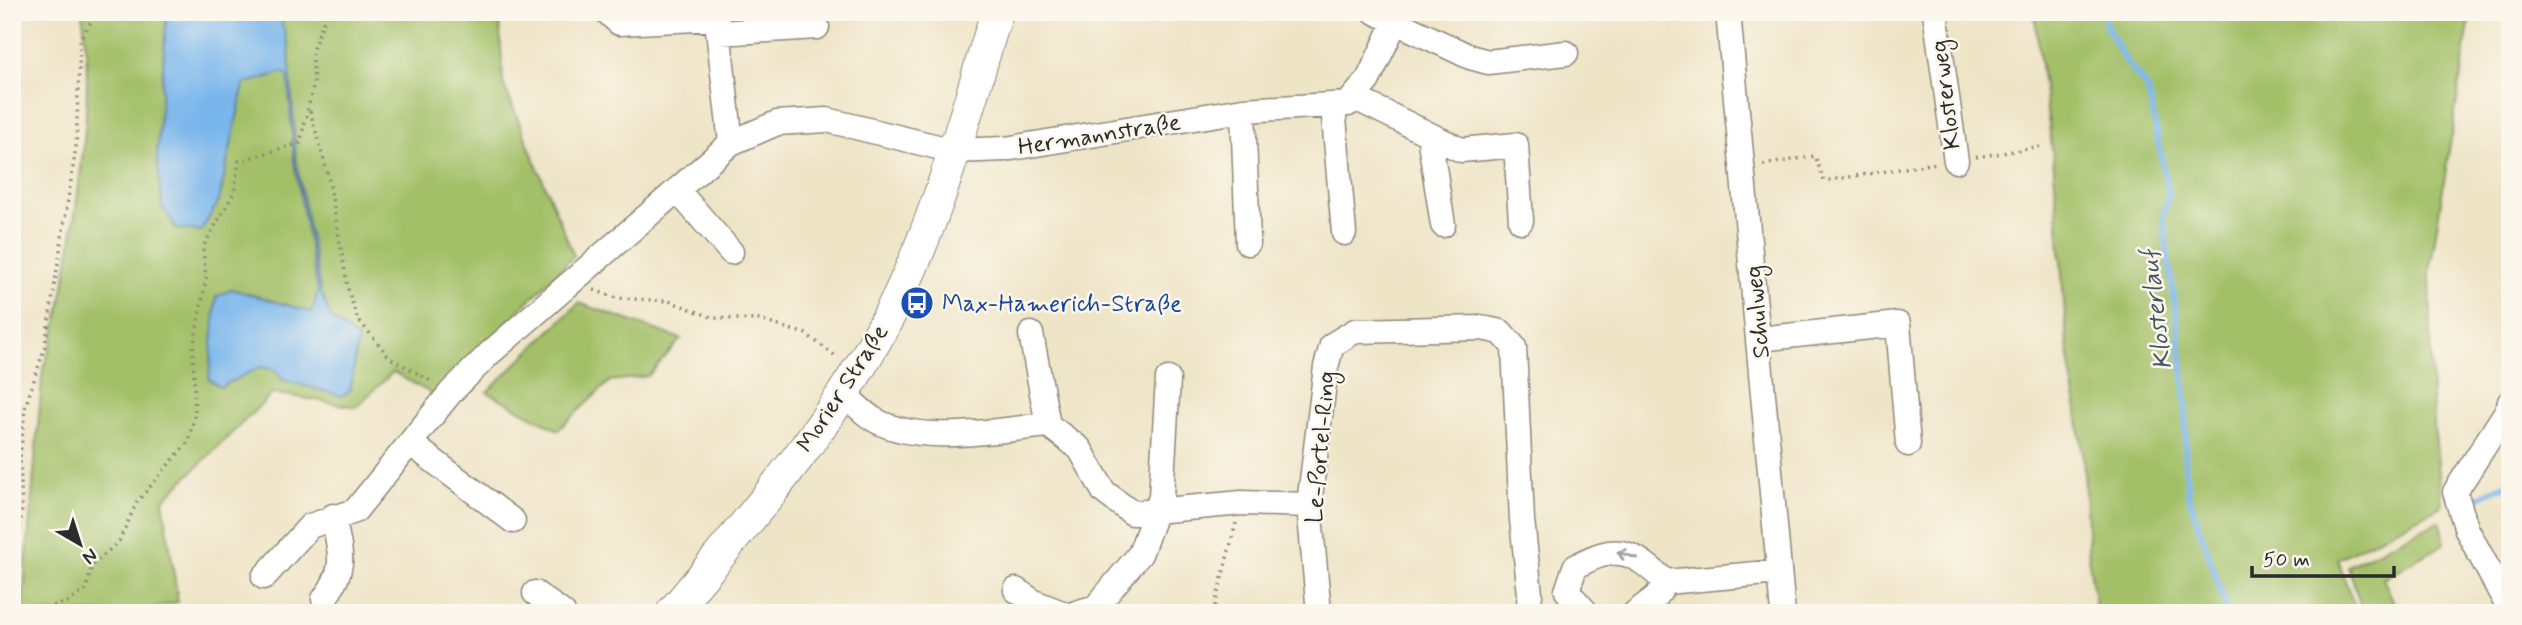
<svg xmlns="http://www.w3.org/2000/svg" width="2522" height="625" viewBox="0 0 2522 625" font-family="Mynerve,sans-serif">
  <style>
    .green { fill: #a3c067; stroke: #677649; stroke-width: 2 }
    .water { fill: #79b6ec; stroke: #52708c; stroke-width: 2 }
    .lines { fill: none; stroke-linecap: round; stroke-linejoin: round }
    .stream { stroke: #79b6ec; stroke-width: 6 }
    .minor-casing { stroke: #8c8878; stroke-width: 27 }
    .major-casing { stroke: #8c8878; stroke-width: 34 }
    .path { stroke: #8c8878; stroke-width: 3.5; stroke-dasharray: 2 5; stroke-linecap: butt }
    .minor { stroke: #fff; stroke-width: 24 }
    .major { stroke: #fff; stroke-width: 32 }
    .oneway { stroke: #a0a0a0 }
    .labels { text-anchor: middle; stroke-width: 5; stroke-linejoin: round; paint-order: stroke }
    .street-label { font-size: 24px; fill: #2b2b2b; stroke: #fbf7ec }
    .transit-label { font-size: 24px; fill: #164399; stroke: #fbf7ec; text-anchor: start }
    .water-label { font-size: 26px; font-style: italic; fill: #425565; stroke: #fbf7ec }
  </style>
  <rect width="100%" height="100%" fill="#fbf7ec"/>
  <filter id="ink" filterUnits="userSpaceOnUse"><feTurbulence type="fractalNoise" baseFrequency=".0143" numOctaves="2"/><feDisplacementMap in="SourceGraphic" scale="14" xChannelSelector="R" yChannelSelector="G"/><feConvolveMatrix kernelMatrix="1 2 1 2 8 2 1 2 1" color-interpolation-filters="sRGB"/></filter>
  <filter id="wash" filterUnits="userSpaceOnUse"><feTurbulence type="fractalNoise" baseFrequency=".00686" numOctaves="4" result="noise"/><feDisplacementMap in="SourceGraphic" scale="28" xChannelSelector="R" yChannelSelector="G"/><feGaussianBlur stdDeviation="1.57" result="paint"/><feColorMatrix in="noise" values="0 0 0 0 0 0 0 0 0 0 0 0 0 0 0 0 0 1.4 0 .05"/><feComposite in="paint" operator="in"/></filter>
  <g filter="url(#wash)">
    <rect width="100%" height="100%" fill="#eee4c6"/>
    <path class="green" d="M 82,12 L 499,12 L 503,83 L 574,256 L 434,395 L 393,372 L 356,407 L 273,393 L 163,500 L 178,602 L 131,613 L 22,613 L 43,368 C 59,328 64,286 71,243 C 82,166 94,90 82,12 Z
      M 2034,12 L 2471,12 L 2430,270 L 2432,403 L 2442,506 L 2337,559 L 2357,613 L 2097,613 L 2089,562 L 2083,453 L 2067,343 L 2053,156 Z
      M 579,303 L 681,339 L 648,376 L 610,381 L 558,430 L 487,392 Z
      M 2439,521 L 2445,543 L 2383,579 L 2399,613 L 2363,613 L 2348,566 Z"/>
    <path class="water" d="M 170,12 L 279,12 L 289,48 L 296,160 L 321,293 L 332,319 L 358,339 L 350,391 L 342,396 L 283,380 L 275,370 L 261,367 L 220,387 L 209,379 L 216,297 L 232,289 L 311,312 L 318,292 L 294,161 L 288,77 L 284,72 L 244,84 L 219,201 L 201,231 L 177,229 L 162,207 L 157,157 L 166,21 Z"/>
    <g class="lines">
      <path class="stream" d="M 2105,12 L 2106,26 L 2125,60 L 2148,89 L 2169,196 L 2163,216 L 2182,359 L 2186,405 L 2185,465 L 2189,497 L 2228,613
        M 2474,499 L 2510,483"/>
    </g>
  </g>
  <g filter="url(#ink)">
    <g class="lines">
      <defs>
        <path id="minor" d="M 607,12 L 619,23 L 716,18
          M 716,12 L 731,143
          M 1375,12 L 1470,57 L 1488,62 L 1566,53
          M 1728,12 L 1783,613
          M 1935,12 L 1956,161
          M 719,33 L 817,27
          M 1355,98 L 1461,150 L 1516,145 L 1521,221
          M 1333,106 L 1344,233
          M 1243,110 L 1248,243
          M 1429,135 L 1443,225
          M 677,190 L 731,252
          M 1031,334 L 1048,425
          M 1759,339 L 1898,324 L 1908,444
          M 844,394 C 853,402 862,412 873,419 C 918,446 997,430 1048,425 L 1080,449 L 1104,492 L 1132,513 L 1242,503 L 1309,505
          M 2510,402 L 2508,409 L 2455,492 L 2467,530 L 2510,610
          M 410,443 L 513,521
          M 264,577 L 310,526 L 355,511 L 451,392 L 490,353 L 731,143 L 777,123 L 827,120 L 954,151 L 1005,149 L 1243,110 L 1348,104 L 1368,80 L 1400,12
          M 1666,582 L 1779,572
          M 1016,590 L 1034,602 L 1062,613
          M 1567,591 L 1575,567 C 1617,542 1632,551 1666,582 L 1656,597 L 1635,613
          M 1567,591 L 1587,613
          M 535,593 L 563,613
          M 324,599 C 348,567 340,553 333,516
          M 1076,613 L 1096,607 L 1140,554 L 1161,497 L 1168,379
          M 1319,613 L 1309,505 L 1326,367 L 1332,345 L 1355,331 L 1482,328 L 1501,332 L 1514,347 L 1522,520 L 1530,594 L 1528,613"/>
        <path id="major" d="M 672,613 C 745,524 822,437 878,336 C 934,236 963,121 997,12"/>
      </defs>
      <use href="#minor" class="minor-casing"/>
      <use href="#major" class="major-casing"/>
      <path class="path" d="M 310,111 L 328,175 L 348,289 L 357,318 L 390,358 L 434,383
        M 1976,157 L 2040,147
        M 1763,165 L 1815,156 L 1824,181 L 1937,163
        M 594,290 L 617,298 L 669,301 L 714,318 L 759,320 L 806,334 L 838,358
        M 12,596 L 22,509 L 20,459 L 25,408 L 45,346 L 76,148 L 80,39 L 97,12
        M 12,610 L 34,611 L 68,602 L 86,590 L 92,566 L 119,541 L 137,502 L 188,442 L 195,414 L 193,348 L 206,279 L 203,247 L 234,193 L 239,161 L 300,143 L 314,83 L 312,51 L 327,12
        M 1213,613 L 1236,523"/>
      <use href="#minor" class="minor"/>
      <use href="#major" class="major"/>
    </g>
    <defs><path id="oneway-shaft" d="M-6 0H5M1.5-3L5.5 0L1.5 3" fill="none" stroke-width="1.6" stroke-linecap="round" stroke-linejoin="round" transform="scale(1.75)"/></defs>
    <use class="oneway" href="#oneway-shaft" transform="translate(1627 555) rotate(-163)"/>
  </g>
  <defs>
    <symbol id="bus-disc" viewBox="-11 -11 22 22"><circle r="9.5" fill="#1a4fb4" stroke="#fbf7ec"/><path d="M-5-6H5V4H4V6H2V4H-2V6H-4V4H-5ZM-3.5-4V0h7V-4ZM-3.5 1.2v1.5H-2V1.2ZM2 1.2v1.5H3.5V1.2Z" fill="#fff"/></symbol>
  </defs>
  <g fill-rule="evenodd">
    <use href="#bus-disc" x="898" y="284" width="38" height="38"/>
  </g>
  <g class="labels">
    <g class="street-label">
      <text transform="translate(1945 95) rotate(-97)" y="8">Klosterweg</text>
      <text transform="translate(1099 134) rotate(-9)" y="8">Hermannstraße</text>
      <text transform="translate(1757 312) rotate(-95)" y="8">Schulweg</text>
      <text transform="translate(842 388) rotate(-57)" y="8">Morier Straße</text>
      <text transform="translate(1320 447) rotate(-85)" y="8">Le-Portel-Ring</text>
    </g>
    <g class="transit-label">
      <text x="942" y="311">Max-Hamerich-Straße</text>
    </g>
    <g class="water-label">
      <text transform="translate(2155 310) rotate(-97)" y="9">Klosterlauf</text>
    </g>
  </g>
  <rect width="2522" height="625" fill="none" stroke="#fbf7ec" stroke-width="42"/>
  <g transform="translate(80 544) rotate(141)" stroke="#fbf7ec" stroke-width="5" paint-order="stroke">
  <path d="M0-5L12 26L0 18L-12 26Z" fill="#2b2b2b"/>
  <text y="-10" font-size="19" font-weight="bold" text-anchor="middle" fill="#2b2b2b">N</text>
  </g>
  <path d="M2252 566v10h142v-10" fill="none" stroke="#2b2b2b" stroke-width="3.5"/>
  <text x="2263" y="566" font-size="21" fill="#2b2b2b" stroke="#fbf7ec" stroke-width="5" paint-order="stroke">50 m</text>
</svg>
